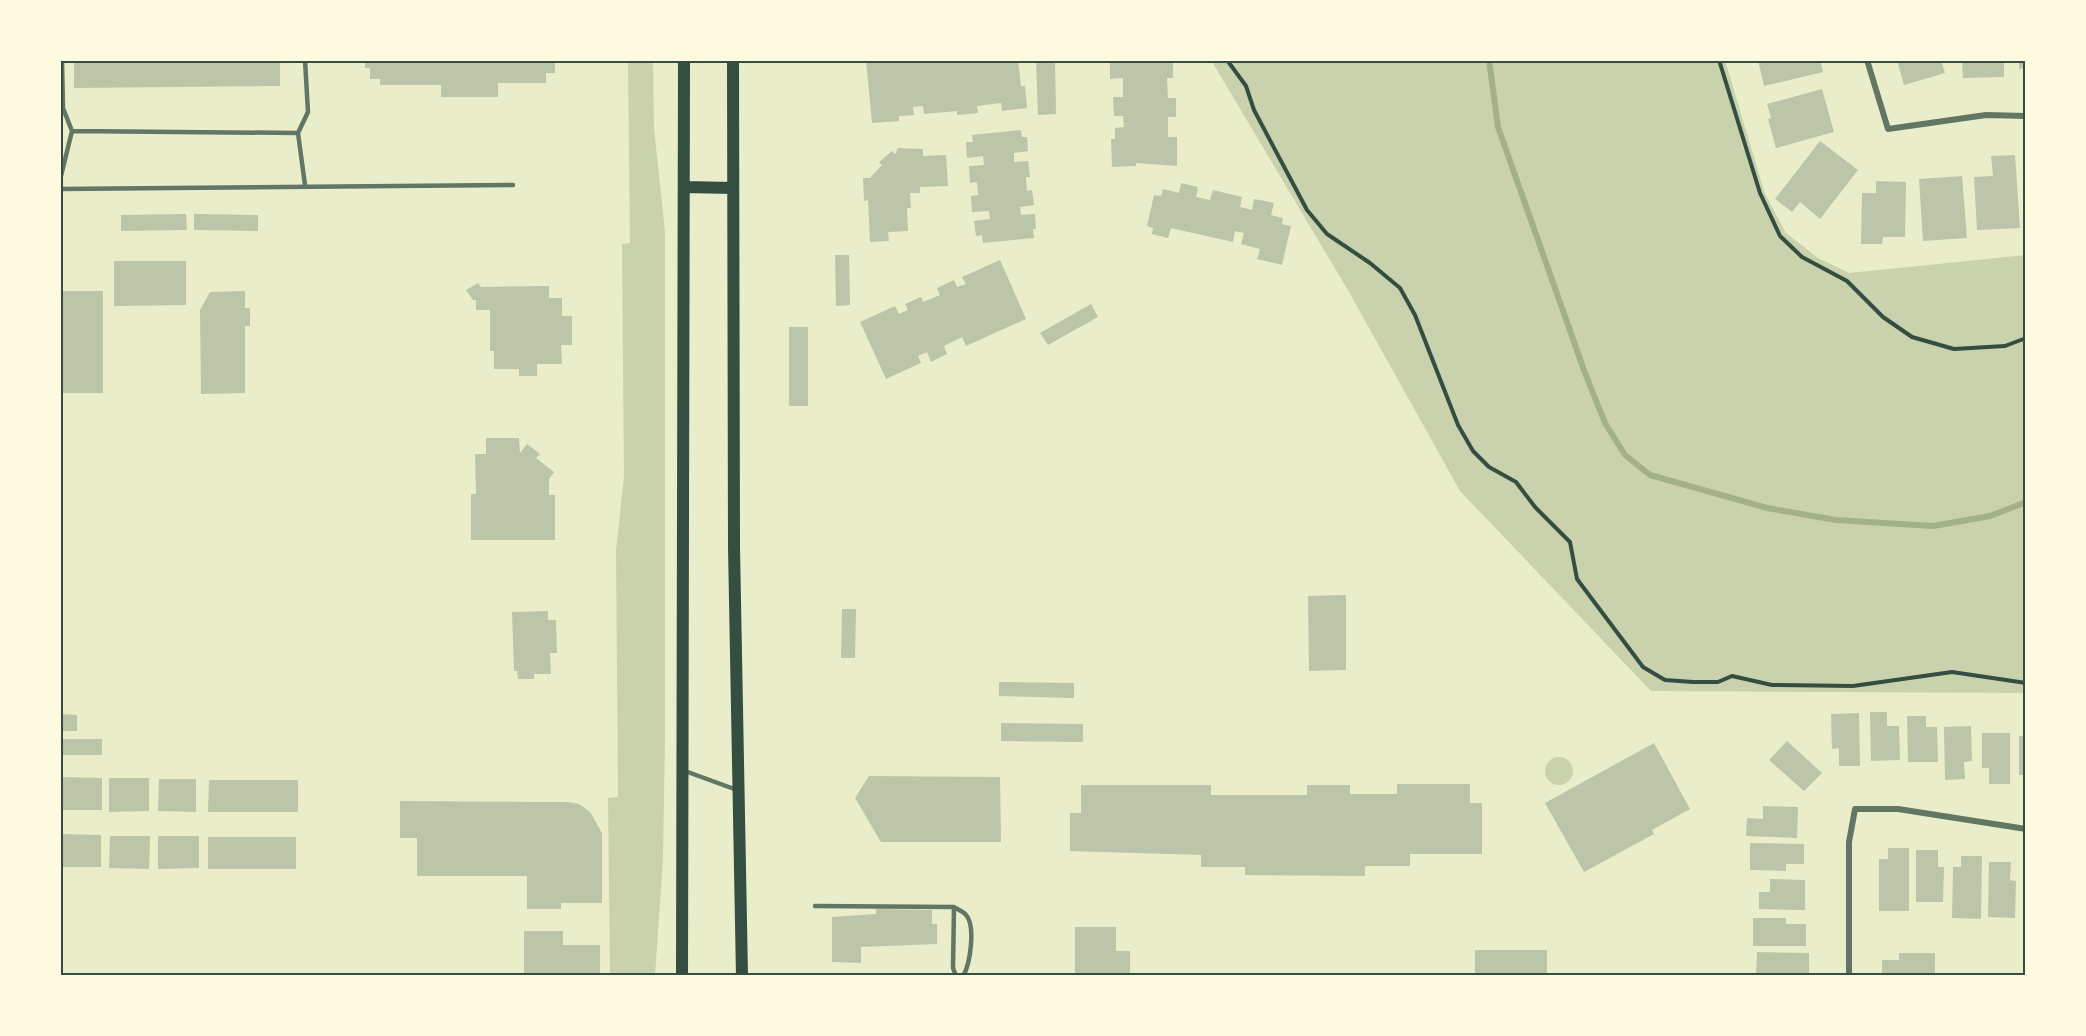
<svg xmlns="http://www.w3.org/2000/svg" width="2086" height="1036" viewBox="0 0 2086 1036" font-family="Poppins,sans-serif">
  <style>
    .green { fill: #cad2ad }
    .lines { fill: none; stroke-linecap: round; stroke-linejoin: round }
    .stream { stroke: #a3b18a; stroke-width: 6 }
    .building { fill: #bcc5a7 }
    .path { stroke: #344e41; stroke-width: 4 }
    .service { stroke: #617663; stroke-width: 4.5 }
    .minor { stroke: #617663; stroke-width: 6 }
    .secondary { stroke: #344e41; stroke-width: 12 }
    .neatline { fill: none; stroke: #344e41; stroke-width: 2 }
  </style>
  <rect width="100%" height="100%" fill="#e9edc9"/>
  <path class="green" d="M 628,60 L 653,60 L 654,128 L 665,232 L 665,739 L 663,858 L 655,976 L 610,976 L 608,798 L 618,797 L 616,551 L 624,476 L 622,244 L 630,243 Z
    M 1211,60 L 1725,60 L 1765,194 L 1786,233 L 1818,258 L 1849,273 L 2026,255 L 2026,693 L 1651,691 L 1460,491 L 1349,292 Z
    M1545 771a14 14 0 1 1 28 0a14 14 0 1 1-28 0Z"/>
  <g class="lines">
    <path class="stream" d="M 1489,60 L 1498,127 L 1585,373 L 1605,423 L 1625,455 L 1650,475 L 1767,508 L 1836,520 L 1933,526 L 1990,516 L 2026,502"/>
  </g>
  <path class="building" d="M 74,60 L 280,60 L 280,86 L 74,88 Z
    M 365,60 L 555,60 L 555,73 L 546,73 L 546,83 L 498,83 L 498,97 L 441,97 L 441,85 L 380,85 L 380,79 L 370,79 L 370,68 L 365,68 Z
    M 866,60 L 1018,60 L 1021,86 L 1025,86 L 1027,108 L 1002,111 L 1001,103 L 977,106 L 978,113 L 957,115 L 957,111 L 924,114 L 923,106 L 913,107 L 914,115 L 899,116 L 899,121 L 872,123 Z
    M 1036,60 L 1055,60 L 1056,114 L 1038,115 Z
    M 1123,60 L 1173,61 L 1173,78 L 1167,78 L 1168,98 L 1176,98 L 1176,117 L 1168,117 L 1168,137 L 1177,137 L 1177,166 L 1136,163 L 1136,166 L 1112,167 L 1111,139 L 1115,139 L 1115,128 L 1124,127 L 1123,116 L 1114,116 L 1113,97 L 1123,97 L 1123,78 L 1110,79 L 1110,62 Z
    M 1758,60 L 1820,60 L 1823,72 L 1764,86 Z
    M 1897,60 L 1941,60 L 1945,73 L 1904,85 Z
    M 1962,60 L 2004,60 L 2004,77 L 1963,78 Z
    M 2019,60 L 2026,60 L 2026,68 L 2019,69 Z
    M 1822,89 L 1834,132 L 1776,148 L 1768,119 L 1771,118 L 1767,104 Z
    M 1021,130 L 1022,137 L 1027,137 L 1028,151 L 1014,153 L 1014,162 L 1028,161 L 1030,177 L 1026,177 L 1027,191 L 1032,190 L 1034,205 L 1020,207 L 1021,215 L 1035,214 L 1036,229 L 1033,229 L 1034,238 L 983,243 L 982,235 L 976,236 L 974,221 L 990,219 L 989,211 L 972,212 L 971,196 L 978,195 L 977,182 L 970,183 L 969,166 L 984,165 L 983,156 L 967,158 L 966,142 L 973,142 L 972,135 Z
    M 1820,141 L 1858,170 L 1820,219 L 1800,202 L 1792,212 L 1775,199 Z
    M 898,148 L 923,149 L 923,156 L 946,155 L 948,186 L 920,187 L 920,193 L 910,193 L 911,208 L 907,208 L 908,231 L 888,232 L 889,241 L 870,242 L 868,200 L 864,201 L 863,178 L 870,178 L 882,165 L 879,162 L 892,151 L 895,154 Z
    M 2015,155 L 2020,228 L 1977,230 L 1974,177 L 1993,176 L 1991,156 Z
    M 1962,176 L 1967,238 L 1923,241 L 1919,179 Z
    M 1876,181 L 1906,182 L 1905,237 L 1883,237 L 1882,244 L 1861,244 L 1862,193 L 1876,193 Z
    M 1181,183 L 1198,187 L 1196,197 L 1210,200 L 1213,190 L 1242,197 L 1240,207 L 1252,210 L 1254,199 L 1274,203 L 1271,215 L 1283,218 L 1282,224 L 1291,226 L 1282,265 L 1257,259 L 1260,249 L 1241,244 L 1244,233 L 1235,231 L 1233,242 L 1171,228 L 1168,238 L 1152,234 L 1153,228 L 1147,226 L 1154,195 L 1161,196 L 1163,189 L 1179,193 Z
    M 186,214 L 187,230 L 121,231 L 121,215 Z
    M 194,214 L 258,215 L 258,231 L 194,230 Z
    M 835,255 L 849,255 L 850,305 L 836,306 Z
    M 1000,260 L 1026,319 L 966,346 L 962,337 L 944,346 L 947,354 L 931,362 L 927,352 L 918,356 L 921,363 L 886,379 L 860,322 L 895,306 L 899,314 L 908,310 L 905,304 L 921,297 L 923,302 L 940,295 L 937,288 L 954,280 L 957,287 L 966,284 L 962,277 Z
    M 114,261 L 186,261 L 186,305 L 114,306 Z
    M 478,283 L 481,287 L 549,286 L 549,298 L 562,298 L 562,316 L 572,316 L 572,345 L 561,345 L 562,364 L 537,364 L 537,376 L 519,376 L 519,369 L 494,369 L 494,351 L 490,351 L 490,310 L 476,310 L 476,300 L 473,300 L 466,290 Z
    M 60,291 L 103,291 L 103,393 L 60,393 Z
    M 245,291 L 245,308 L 250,308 L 250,326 L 245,326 L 245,393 L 201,394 L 200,310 L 210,292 Z
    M 1091,304 L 1098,317 L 1048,345 L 1040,333 Z
    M 789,327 L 808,327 L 808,406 L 789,406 Z
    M 486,438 L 519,438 L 520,453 L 527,444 L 540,454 L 536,458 L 554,472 L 549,479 L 549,495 L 555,495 L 555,540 L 471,540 L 471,494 L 476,494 L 475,454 L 486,454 Z
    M 1346,595 L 1346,670 L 1309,671 L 1308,596 Z
    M 842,609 L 856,609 L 855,658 L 841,658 Z
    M 548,611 L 548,620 L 556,620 L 557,653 L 550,653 L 551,674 L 534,674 L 534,679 L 518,679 L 517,671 L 514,671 L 512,612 Z
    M 999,682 L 1074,683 L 1074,698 L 999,696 Z
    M 1870,712 L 1887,712 L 1887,726 L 1899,726 L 1900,760 L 1871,761 Z
    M 1859,713 L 1860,766 L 1839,766 L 1839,748 L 1832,749 L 1831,714 Z
    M 60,714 L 77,715 L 77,731 L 60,731 Z
    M 1907,716 L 1926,716 L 1926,727 L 1937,727 L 1938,762 L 1908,762 Z
    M 1001,723 L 1083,724 L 1083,742 L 1001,741 Z
    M 1971,726 L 1972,761 L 1964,762 L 1965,779 L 1945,780 L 1944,727 Z
    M 1982,733 L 2010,733 L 2010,784 L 1989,784 L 1989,768 L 1982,768 Z
    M 2019,736 L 2026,736 L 2026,775 L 2019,775 Z
    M 60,739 L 102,739 L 102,755 L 60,755 Z
    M 1787,741 L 1822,773 L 1804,791 L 1769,760 Z
    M 1654,743 L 1690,809 L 1652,830 L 1654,834 L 1584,872 L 1545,803 Z
    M 869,776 L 1000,777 L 1001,842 L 881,842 L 855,798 Z
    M 60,777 L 102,778 L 102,810 L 60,810 Z
    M 109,778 L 149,778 L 149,811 L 109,812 Z
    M 159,779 L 196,779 L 196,812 L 158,811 Z
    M 209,780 L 298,780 L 298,812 L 208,812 Z
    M 1397,784 L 1470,784 L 1470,803 L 1482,803 L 1482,854 L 1410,854 L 1410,866 L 1365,866 L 1365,876 L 1245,875 L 1245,867 L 1201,867 L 1201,855 L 1070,851 L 1070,813 L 1081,813 L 1081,785 L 1211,785 L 1211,795 L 1307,795 L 1307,785 L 1350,785 L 1350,794 L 1397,794 Z
    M 400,801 L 568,802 L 579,804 L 590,812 L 602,833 L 602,903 L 561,903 L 561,909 L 527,909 L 527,876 L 417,876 L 417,838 L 400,838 Z
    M 1763,806 L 1798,807 L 1797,838 L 1746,836 L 1747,818 L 1763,819 Z
    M 60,834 L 101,835 L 101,867 L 60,867 Z
    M 110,836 L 150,836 L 149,869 L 109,868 Z
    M 158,836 L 199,836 L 199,868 L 158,869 Z
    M 208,837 L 296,837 L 296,869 L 208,869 Z
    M 1750,843 L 1804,844 L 1804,864 L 1786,864 L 1786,871 L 1750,870 Z
    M 1888,848 L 1909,848 L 1909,911 L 1879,911 L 1879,859 L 1888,859 Z
    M 1916,850 L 1938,850 L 1938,867 L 1944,867 L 1943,902 L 1916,902 Z
    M 1961,856 L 1982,856 L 1981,919 L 1952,918 L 1953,867 L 1961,867 Z
    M 1989,862 L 2011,862 L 2010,880 L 2016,881 L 2015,918 L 1988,917 Z
    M 1770,879 L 1805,880 L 1805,910 L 1759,909 L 1759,892 L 1770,892 Z
    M 876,909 L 932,910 L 932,924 L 937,924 L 937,944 L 861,947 L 861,963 L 832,962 L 832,917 L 876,914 Z
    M 1753,918 L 1786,918 L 1786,924 L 1806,924 L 1806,946 L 1753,946 Z
    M 1075,927 L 1116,927 L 1116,951 L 1130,951 L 1130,976 L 1075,976 Z
    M 524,931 L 563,931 L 563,945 L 600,945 L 600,976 L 524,976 Z
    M 1475,950 L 1547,950 L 1547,976 L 1475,976 Z
    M 1757,952 L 1809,953 L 1809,974 L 1756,976 Z
    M 1899,953 L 1935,953 L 1935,976 L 1882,976 L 1882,960 L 1899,960 Z"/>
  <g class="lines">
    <path class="path" d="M 1227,60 L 1246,86 L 1254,110 L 1307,210 L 1327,234 L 1370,263 L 1400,288 L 1415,315 L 1458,425 L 1473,451 L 1489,467 L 1516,482 L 1535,507 L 1570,542 L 1577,579 L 1643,667 L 1665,680 L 1693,682 L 1718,682 L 1732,676 L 1772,685 L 1853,686 L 1952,672 L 2026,683
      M 1719,60 L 1760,193 L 1780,236 L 1802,257 L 1847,281 L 1883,317 L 1912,337 L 1954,349 L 2005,346 L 2026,338"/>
    <path class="service" d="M 62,60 L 63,108 L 72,131 L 298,133 L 308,112 L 305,60
      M 298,133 L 305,185
      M 60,180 L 72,131
      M 60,189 L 513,185
      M 685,771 L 737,790
      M 815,906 L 954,907 C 957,909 964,912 966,915 C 976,926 970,965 963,976
      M 954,907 L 953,968 L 956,976"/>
    <path class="minor" d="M 1867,60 L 1888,129 L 1986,115 L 2026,116
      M 1849,976 L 1849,842 L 1855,809 L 1898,809 L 2026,829"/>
    <path class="secondary" d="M 733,60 L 734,547 L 742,976
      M 684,187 L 733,188
      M 682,976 L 684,60"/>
  </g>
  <rect width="2086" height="1036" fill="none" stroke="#fefae0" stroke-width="123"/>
  <rect x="62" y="62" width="1962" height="912" class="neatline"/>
</svg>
